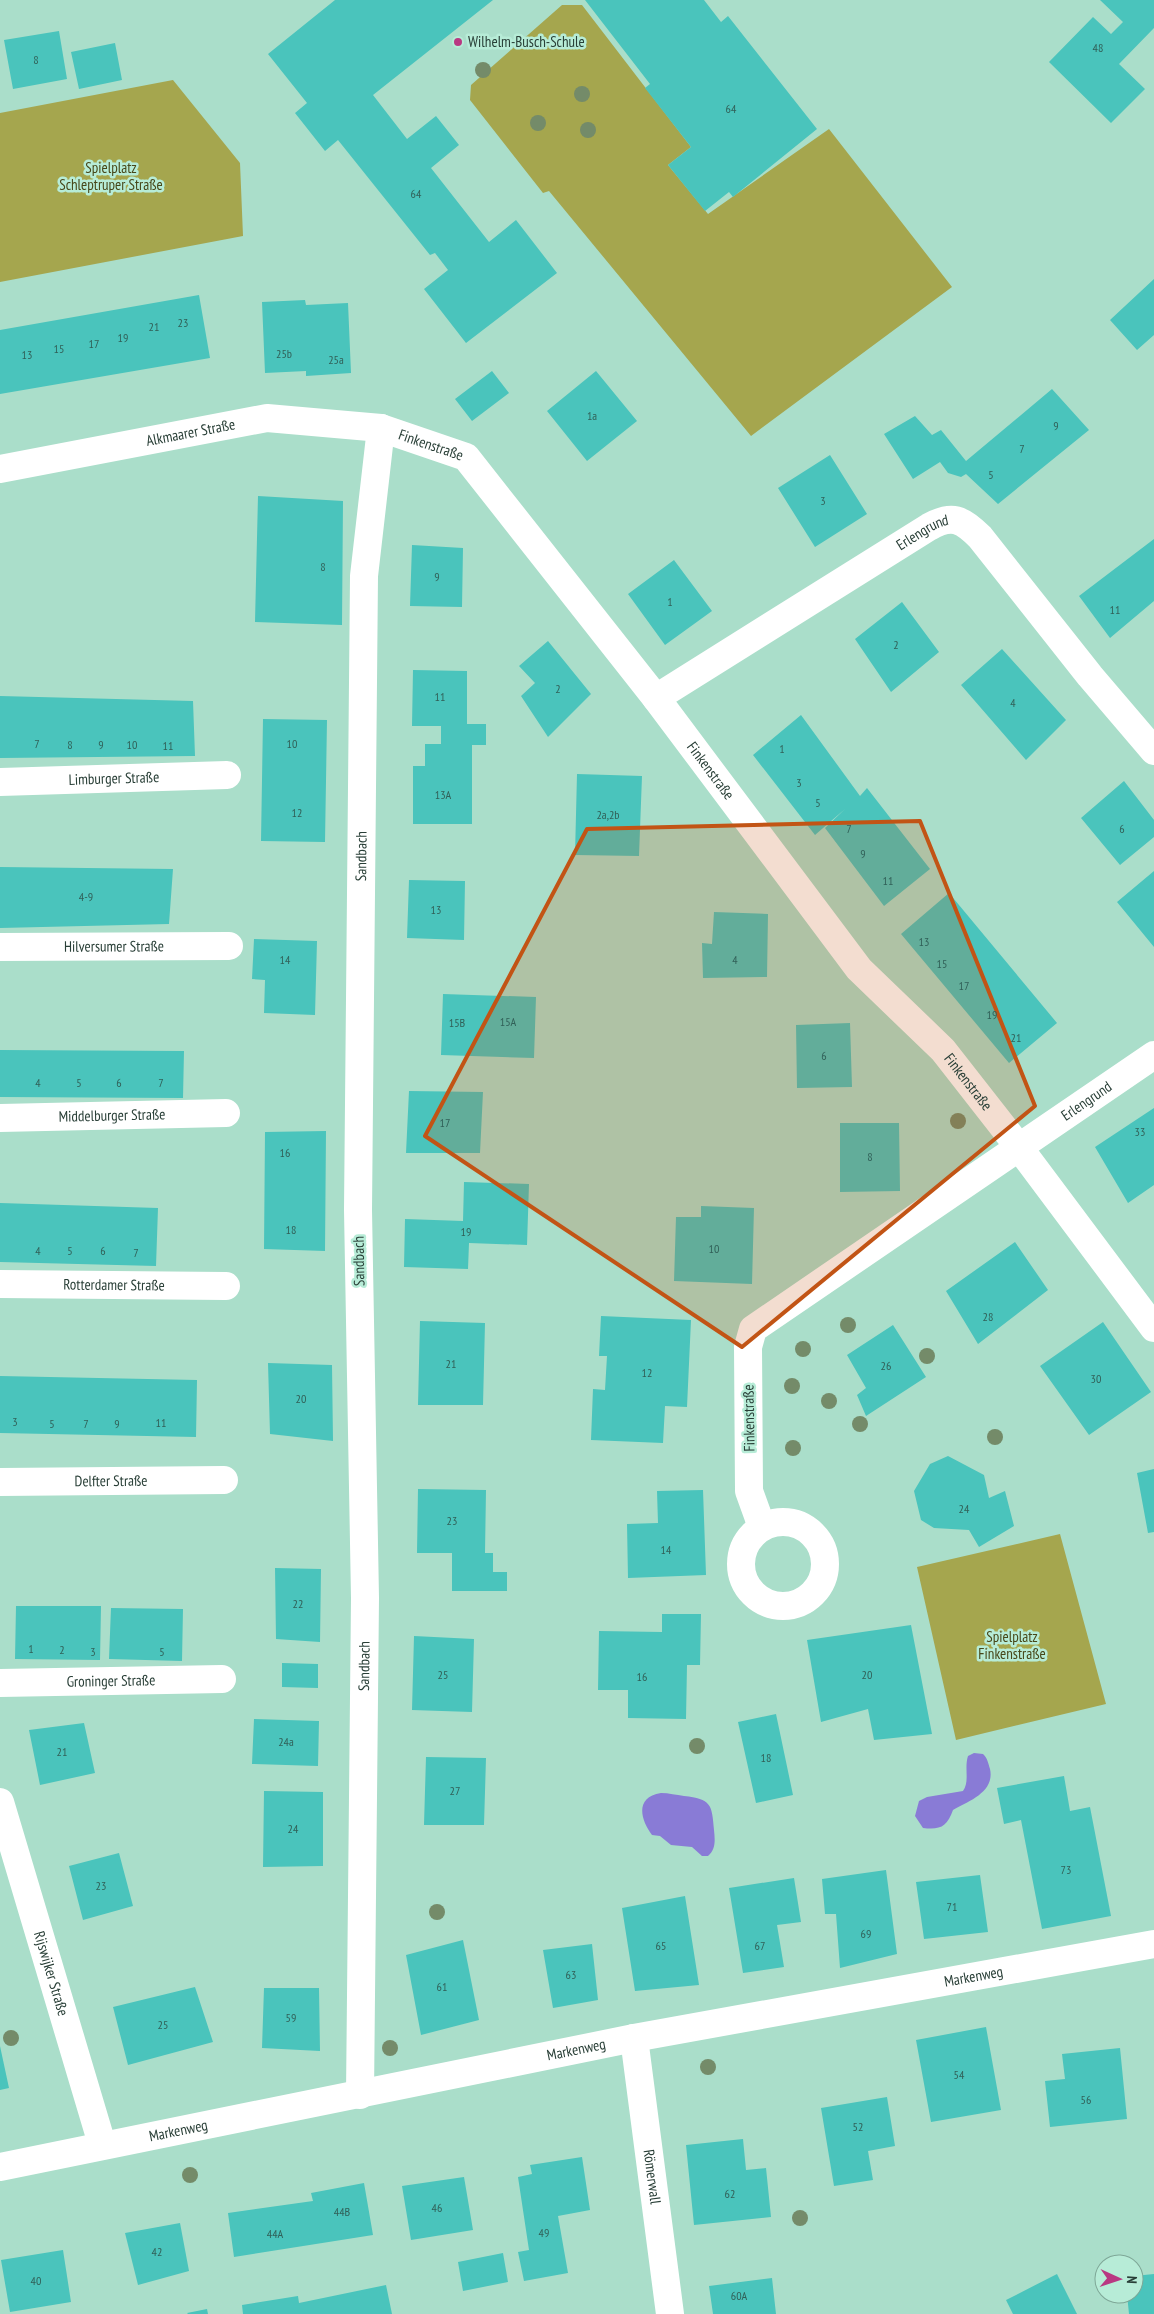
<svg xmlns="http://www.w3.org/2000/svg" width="1154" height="2314" viewBox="0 0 1154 2314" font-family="'PT Sans Narrow',sans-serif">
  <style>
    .green { fill: #a5a64e }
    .water { fill: #897bd6 }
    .building { fill: #4ac4bc }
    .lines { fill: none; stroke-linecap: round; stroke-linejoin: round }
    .street { stroke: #fff; stroke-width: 28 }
    .tree { fill: #748b69 }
    .marked { fill: #c25415; fill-opacity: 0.2; stroke: #c25415; stroke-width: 4; stroke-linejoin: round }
    .poi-dot { fill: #b93882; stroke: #b7ecd7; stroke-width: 2 }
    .labels { text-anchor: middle; stroke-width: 5; stroke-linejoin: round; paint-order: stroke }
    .number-label { font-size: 12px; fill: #316058 }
    .poi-label { font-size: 15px; fill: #293f37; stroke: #b7ecd7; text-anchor: start }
    .park-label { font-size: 15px; fill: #474719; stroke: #b7ecd7 }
    .street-label { font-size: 15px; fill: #293f37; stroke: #b7ecd7 }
  </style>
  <rect width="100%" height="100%" fill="#aadeca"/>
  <path class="green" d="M 562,5 L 582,5 L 691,147 L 668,165 L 708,214 L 829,129 L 952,287 L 751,436 L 549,191 L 543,193 L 470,100 L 471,85 Z
    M 173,80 L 240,163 L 243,236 L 0,282 L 0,113 Z
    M 1060,1534 L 1106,1704 L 956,1740 L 917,1567 Z"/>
  <path class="water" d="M 974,1753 L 983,1754 C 988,1759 988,1763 990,1769 C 995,1792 969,1801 953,1810 C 947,1827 940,1830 923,1828 L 915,1816 L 919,1801 L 927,1797 L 963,1791 C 970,1781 964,1768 968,1756 Z
    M 661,1793 C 669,1793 676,1795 684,1796 C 711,1799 712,1804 714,1830 C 715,1840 716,1849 708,1856 L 702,1856 L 692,1847 L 671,1845 L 660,1836 L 652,1835 C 640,1819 635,1797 661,1793 Z"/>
  <path class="building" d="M 335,0 L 493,0 L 373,95 L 407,139 L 436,116 L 459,145 L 431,168 L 489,242 L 516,220 L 557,273 L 466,343 L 424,289 L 448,270 L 435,253 L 430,255 L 338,140 L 325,151 L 295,113 L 307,103 L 268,54 Z
    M 585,0 L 704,0 L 721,22 L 728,16 L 817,129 L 733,197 L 729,192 L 705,211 L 668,165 L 691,147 L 645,88 L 650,84 Z
    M 1100,0 L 1154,0 L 1154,28 L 1119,64 L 1145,89 L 1111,123 L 1049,62 L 1093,17 L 1111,34 L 1123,22 Z
    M 59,31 L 67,79 L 13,89 L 4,40 Z
    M 115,43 L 122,80 L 79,89 L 71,52 Z
    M 1154,279 L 1154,335 L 1137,350 L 1110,320 Z
    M 199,295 L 210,358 L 0,394 L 0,330 Z
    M 305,300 L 306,305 L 348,303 L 351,373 L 306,376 L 306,371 L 265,373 L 262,302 Z
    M 492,371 L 509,393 L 472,421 L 455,399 Z
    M 596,371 L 637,421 L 587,461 L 547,411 Z
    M 1052,389 L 1089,430 L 998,504 L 966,474 L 961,477 L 948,473 L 940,462 L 913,479 L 884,434 L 915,416 L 932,435 L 941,430 L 966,461 Z
    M 830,455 L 867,514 L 815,547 L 778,488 Z
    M 258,496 L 343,501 L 342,625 L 255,622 Z
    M 1154,539 L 1154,601 L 1110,638 L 1079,596 Z
    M 412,545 L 463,548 L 462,607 L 410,606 Z
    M 674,560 L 712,611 L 665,645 L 628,594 Z
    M 902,602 L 939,652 L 891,692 L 855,639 Z
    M 548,641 L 591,694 L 548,737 L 521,696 L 535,683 L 519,666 Z
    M 1002,649 L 1066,720 L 1026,760 L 961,685 Z
    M 413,670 L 467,671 L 467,724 L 486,724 L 486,745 L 472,745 L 472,824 L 413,824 L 413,766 L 425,766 L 425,744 L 441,744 L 441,726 L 412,726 Z
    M 0,696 L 193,701 L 195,756 L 0,758 Z
    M 801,715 L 860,796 L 867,788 L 930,869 L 884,906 L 825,828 L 845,809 L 815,835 L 753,755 Z
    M 263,719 L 327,720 L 325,842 L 261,841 Z
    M 577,774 L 642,776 L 639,856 L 575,855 Z
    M 1124,781 L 1154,820 L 1154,837 L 1120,865 L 1081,818 Z
    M 0,867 L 173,869 L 169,924 L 0,928 Z
    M 1154,871 L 1154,947 L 1117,902 Z
    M 409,880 L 465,881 L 464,940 L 407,938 Z
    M 949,893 L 1057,1023 L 1009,1063 L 901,934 Z
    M 714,912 L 768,914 L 767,977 L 703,978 L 702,943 L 712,944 Z
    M 254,939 L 317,941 L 315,1015 L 264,1013 L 265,980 L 252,979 Z
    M 443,994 L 536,997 L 534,1058 L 441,1055 Z
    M 850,1023 L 852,1087 L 797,1088 L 796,1025 Z
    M 0,1050 L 184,1051 L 183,1098 L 0,1097 Z
    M 409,1091 L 483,1092 L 480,1153 L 406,1153 Z
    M 1154,1108 L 1154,1185 L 1128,1203 L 1095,1147 Z
    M 840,1123 L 899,1123 L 900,1191 L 840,1192 Z
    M 326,1131 L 325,1251 L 264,1249 L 265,1132 Z
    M 464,1182 L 529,1184 L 527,1245 L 469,1243 L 468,1269 L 404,1267 L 405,1219 L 463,1221 Z
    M 0,1203 L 158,1208 L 156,1266 L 0,1262 Z
    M 701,1206 L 754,1208 L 752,1284 L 674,1281 L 676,1217 L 701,1217 Z
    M 1015,1242 L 1048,1290 L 978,1344 L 946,1291 Z
    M 601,1316 L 691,1320 L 687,1407 L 665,1406 L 663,1443 L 591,1440 L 593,1389 L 605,1390 L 607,1356 L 599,1356 Z
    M 420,1321 L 485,1323 L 483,1405 L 418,1405 Z
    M 1103,1322 L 1151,1392 L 1089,1435 L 1040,1366 Z
    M 893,1325 L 926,1377 L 866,1416 L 857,1395 L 866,1388 L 847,1355 Z
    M 268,1363 L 332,1365 L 333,1441 L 270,1434 Z
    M 0,1376 L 197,1380 L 196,1437 L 0,1433 Z
    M 948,1456 L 984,1475 L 989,1498 L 1005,1491 L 1014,1526 L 979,1547 L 969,1530 L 934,1528 L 921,1520 L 914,1491 L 930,1464 Z
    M 1154,1469 L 1154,1532 L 1148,1533 L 1137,1473 Z
    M 418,1489 L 486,1490 L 485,1553 L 493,1553 L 493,1572 L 507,1572 L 507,1591 L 452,1591 L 452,1553 L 417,1553 Z
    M 703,1490 L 706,1575 L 628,1578 L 627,1524 L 658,1523 L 657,1491 Z
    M 275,1568 L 321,1569 L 320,1642 L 276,1639 Z
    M 16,1606 L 101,1606 L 100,1660 L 15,1659 Z
    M 111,1608 L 183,1609 L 182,1661 L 109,1659 Z
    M 662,1614 L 701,1614 L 700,1665 L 687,1665 L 686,1719 L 628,1718 L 628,1690 L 598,1690 L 599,1631 L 662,1632 Z
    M 911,1625 L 932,1734 L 874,1740 L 868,1709 L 821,1722 L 807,1640 Z
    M 414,1636 L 474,1639 L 472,1712 L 412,1710 Z
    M 282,1663 L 318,1664 L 318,1688 L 282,1687 Z
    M 776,1714 L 793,1795 L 756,1803 L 738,1722 Z
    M 254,1719 L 319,1721 L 318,1766 L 252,1764 Z
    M 84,1723 L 95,1773 L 40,1785 L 29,1730 Z
    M 426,1757 L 486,1758 L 484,1825 L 424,1825 Z
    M 1064,1776 L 1070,1811 L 1090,1807 L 1111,1916 L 1042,1929 L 1021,1820 L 1004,1824 L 997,1788 Z
    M 264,1791 L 323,1792 L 323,1866 L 263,1867 Z
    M 119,1853 L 133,1906 L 83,1920 L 69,1866 Z
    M 886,1870 L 897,1954 L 840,1968 L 836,1914 L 825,1914 L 822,1879 Z
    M 980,1875 L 988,1932 L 924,1939 L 916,1882 Z
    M 794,1878 L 801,1922 L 777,1925 L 784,1967 L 743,1973 L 729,1888 Z
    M 685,1896 L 699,1985 L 635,1991 L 622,1908 Z
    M 463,1940 L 479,2020 L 421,2035 L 406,1955 Z
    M 592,1944 L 598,2000 L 553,2008 L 543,1950 Z
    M 195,1987 L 213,2042 L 128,2065 L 113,2007 Z
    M 264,1988 L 319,1988 L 320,2051 L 262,2048 Z
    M 986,2027 L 1001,2110 L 931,2122 L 916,2040 Z
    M 0,2046 L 9,2088 L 0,2090 Z
    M 1120,2048 L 1127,2119 L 1050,2127 L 1045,2081 L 1065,2079 L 1062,2054 Z
    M 887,2097 L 895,2146 L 868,2151 L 873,2180 L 834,2186 L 821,2108 Z
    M 743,2139 L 746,2170 L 766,2168 L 771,2217 L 694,2225 L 686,2145 Z
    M 582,2157 L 590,2210 L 558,2216 L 568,2273 L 524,2281 L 518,2252 L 529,2250 L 518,2177 L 532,2174 L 530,2165 Z
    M 464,2177 L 473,2230 L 411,2240 L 402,2186 Z
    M 364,2183 L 373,2235 L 234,2257 L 228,2213 L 313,2201 L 311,2193 Z
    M 180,2223 L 189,2271 L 138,2285 L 125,2233 Z
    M 63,2250 L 71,2302 L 10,2312 L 1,2260 Z
    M 503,2253 L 508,2282 L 463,2291 L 458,2262 Z
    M 1057,2274 L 1077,2314 L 1013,2314 L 1006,2300 Z
    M 1154,2274 L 1154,2314 L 1129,2314 L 1127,2294 L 1134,2294 L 1134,2276 Z
    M 772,2278 L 776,2314 L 713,2314 L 709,2286 Z
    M 386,2285 L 392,2314 L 243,2314 L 242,2305 L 298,2296 L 299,2303 Z
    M 207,2309 L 208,2314 L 188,2314 L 187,2313 Z"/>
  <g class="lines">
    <g class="street">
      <path id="s1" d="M 0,469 L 267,418 L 381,428 L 466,457 L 656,698 L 859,969 L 943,1050 L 1018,1146 L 1154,1328"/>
      <path id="s2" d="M 656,698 L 929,527 C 952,514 962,519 980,537 L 1090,676 L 1154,751"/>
      <path id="s3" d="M 0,782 L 227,775"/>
      <path id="s4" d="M 0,947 L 229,946"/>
      <path id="s5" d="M 0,1118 L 226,1113"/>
      <path id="s6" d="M 0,1284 L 226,1286"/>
      <path id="s7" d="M 0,1482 L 224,1480"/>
      <circle cx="783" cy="1564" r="42"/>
      <path id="s8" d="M 762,1527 L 749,1491 L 748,1347 L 753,1329 L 1154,1055"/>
      <path id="s9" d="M 0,1683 L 222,1679"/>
      <path id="s10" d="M 0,1802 L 102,2144"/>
      <path id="s11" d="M 634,2038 L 670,2314"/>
      <path id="s12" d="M 360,2095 L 365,1598 L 358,1210 L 364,576 L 381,428"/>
      <path id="s13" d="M 0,2167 L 634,2038 L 1154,1944"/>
    </g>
  </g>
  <g class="tree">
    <circle cx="483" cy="70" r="8"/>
    <circle cx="582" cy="94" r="8"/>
    <circle cx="538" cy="123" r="8"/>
    <circle cx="588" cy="130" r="8"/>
    <circle cx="958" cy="1121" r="8"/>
    <circle cx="848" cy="1325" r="8"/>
    <circle cx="803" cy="1349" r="8"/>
    <circle cx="927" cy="1356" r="8"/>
    <circle cx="792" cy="1386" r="8"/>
    <circle cx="829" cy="1401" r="8"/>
    <circle cx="860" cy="1424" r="8"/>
    <circle cx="995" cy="1437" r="8"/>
    <circle cx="793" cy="1448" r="8"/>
    <circle cx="697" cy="1746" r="8"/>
    <circle cx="437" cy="1912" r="8"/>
    <circle cx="11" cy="2038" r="8"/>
    <circle cx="390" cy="2048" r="8"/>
    <circle cx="708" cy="2067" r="8"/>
    <circle cx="190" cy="2175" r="8"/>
    <circle cx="800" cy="2218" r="8"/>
  </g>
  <path class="marked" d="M 920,821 L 1035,1106 L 742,1347 L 425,1136 L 587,829 Z"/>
  <circle class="poi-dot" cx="458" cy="42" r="5"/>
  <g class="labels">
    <g class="number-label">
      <text x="1098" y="52">48</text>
      <text x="36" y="64">8</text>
      <text x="731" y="113">64</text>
      <text x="416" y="198">64</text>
      <text x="183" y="327">23</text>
      <text x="154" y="331">21</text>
      <text x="123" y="342">19</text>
      <text x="94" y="348">17</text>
      <text x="59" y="353">15</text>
      <text x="284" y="358">25b</text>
      <text x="27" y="359">13</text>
      <text x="336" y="364">25a</text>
      <text x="592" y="420">1a</text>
      <text x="1056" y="430">9</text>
      <text x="1022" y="453">7</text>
      <text x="991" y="479">5</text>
      <text x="823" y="505">3</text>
      <text x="323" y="571">8</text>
      <text x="437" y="581">9</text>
      <text x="670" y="606">1</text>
      <text x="1115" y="614">11</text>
      <text x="896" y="649">2</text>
      <text x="558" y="693">2</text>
      <text x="440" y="701">11</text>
      <text x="1013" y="707">4</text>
      <text x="37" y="748">7</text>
      <text x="292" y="748">10</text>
      <text x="70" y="749">8</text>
      <text x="101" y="749">9</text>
      <text x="132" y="749">10</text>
      <text x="168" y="750">11</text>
      <text x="782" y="753">1</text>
      <text x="799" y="787">3</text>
      <text x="443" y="799">13A</text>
      <text x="818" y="807">5</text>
      <text x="297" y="817">12</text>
      <text x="608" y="819">2a,2b</text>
      <text x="849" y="833">7</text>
      <text x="1122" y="833">6</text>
      <text x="863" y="858">9</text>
      <text x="888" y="885">11</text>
      <text x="86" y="901">4-9</text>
      <text x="436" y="914">13</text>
      <text x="924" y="946">13</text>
      <text x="285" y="964">14</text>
      <text x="735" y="964">4</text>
      <text x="942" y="968">15</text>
      <text x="964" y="990">17</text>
      <text x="992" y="1019">19</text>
      <text x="508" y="1026">15A</text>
      <text x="457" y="1027">15B</text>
      <text x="1016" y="1042">21</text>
      <text x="824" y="1060">6</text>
      <text x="38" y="1087">4</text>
      <text x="79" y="1087">5</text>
      <text x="119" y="1087">6</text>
      <text x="161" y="1087">7</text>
      <text x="445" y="1127">17</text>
      <text x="1140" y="1136">33</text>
      <text x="285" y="1157">16</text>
      <text x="870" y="1161">8</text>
      <text x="291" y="1234">18</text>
      <text x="466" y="1236">19</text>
      <text x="714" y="1253">10</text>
      <text x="38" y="1255">4</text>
      <text x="70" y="1255">5</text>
      <text x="103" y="1255">6</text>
      <text x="136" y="1257">7</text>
      <text x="988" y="1321">28</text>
      <text x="451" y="1368">21</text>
      <text x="886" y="1370">26</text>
      <text x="647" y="1377">12</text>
      <text x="1096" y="1383">30</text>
      <text x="301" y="1403">20</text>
      <text x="15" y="1426">3</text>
      <text x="161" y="1427">11</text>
      <text x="52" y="1428">5</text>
      <text x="86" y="1428">7</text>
      <text x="117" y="1428">9</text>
      <text x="964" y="1513">24</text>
      <text x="452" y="1525">23</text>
      <text x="666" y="1554">14</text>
      <text x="298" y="1608">22</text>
      <text x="31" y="1653">1</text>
      <text x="62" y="1654">2</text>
      <text x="93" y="1656">3</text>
      <text x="162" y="1656">5</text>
      <text x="443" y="1679">25</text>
      <text x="867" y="1679">20</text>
      <text x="642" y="1681">16</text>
      <text x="286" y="1746">24a</text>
      <text x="62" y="1756">21</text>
      <text x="766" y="1762">18</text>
      <text x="455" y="1795">27</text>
      <text x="293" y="1833">24</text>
      <text x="1066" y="1874">73</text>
      <text x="101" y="1890">23</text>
      <text x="952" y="1911">71</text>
      <text x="866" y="1938">69</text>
      <text x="661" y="1950">65</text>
      <text x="760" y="1950">67</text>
      <text x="571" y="1979">63</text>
      <text x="442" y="1991">61</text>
      <text x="291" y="2022">59</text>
      <text x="163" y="2029">25</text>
      <text x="959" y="2079">54</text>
      <text x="1086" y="2104">56</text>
      <text x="858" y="2131">52</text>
      <text x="730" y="2198">62</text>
      <text x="437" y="2212">46</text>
      <text x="342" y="2216">44B</text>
      <text x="544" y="2237">49</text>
      <text x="275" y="2238">44A</text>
      <text x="157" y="2256">42</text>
      <text x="36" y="2285">40</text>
      <text x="739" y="2300">60A</text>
    </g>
    <g class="poi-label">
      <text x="468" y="47">Wilhelm-Busch-Schule</text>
    </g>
    <g class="park-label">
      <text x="111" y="173">Spielplatz<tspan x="111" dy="17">Schleptruper Straße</tspan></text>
      <text x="1012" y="1642">Spielplatz<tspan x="1012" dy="17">Finkenstraße</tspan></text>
    </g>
    <g class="street-label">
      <text dy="5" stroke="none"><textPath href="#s1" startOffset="194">Alkmaarer Straße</textPath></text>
      <text dy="5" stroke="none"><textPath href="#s1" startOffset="439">Finkenstraße</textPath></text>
      <text dy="5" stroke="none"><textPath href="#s2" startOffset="314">Erlengrund</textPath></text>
      <text dy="5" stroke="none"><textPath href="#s1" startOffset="874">Finkenstraße</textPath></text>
      <text dy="5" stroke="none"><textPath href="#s3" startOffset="114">Limburger Straße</textPath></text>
      <text dy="5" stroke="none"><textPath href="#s12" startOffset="1239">Sandbach</textPath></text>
      <text dy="5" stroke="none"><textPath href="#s4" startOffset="114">Hilversumer Straße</textPath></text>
      <text dy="5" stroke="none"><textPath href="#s1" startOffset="1279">Finkenstraße</textPath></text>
      <text dy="5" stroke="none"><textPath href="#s8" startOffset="605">Erlengrund</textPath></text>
      <text dy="5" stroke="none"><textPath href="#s5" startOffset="112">Middelburger Straße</textPath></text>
      <text transform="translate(359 1261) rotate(-91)" y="5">Sandbach</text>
      <text dy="5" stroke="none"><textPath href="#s6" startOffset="114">Rotterdamer Straße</textPath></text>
      <text transform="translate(749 1418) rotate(-91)" y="5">Finkenstraße</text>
      <text dy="5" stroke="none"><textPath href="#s7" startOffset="111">Delfter Straße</textPath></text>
      <text dy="5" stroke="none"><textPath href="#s12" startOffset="429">Sandbach</textPath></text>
      <text dy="5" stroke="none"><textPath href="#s9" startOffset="111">Groninger Straße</textPath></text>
      <text dy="5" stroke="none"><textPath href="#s10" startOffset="179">Rijswijker Straße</textPath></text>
      <text dy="5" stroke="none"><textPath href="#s13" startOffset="992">Markenweg</textPath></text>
      <text dy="5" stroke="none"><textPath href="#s13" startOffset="588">Markenweg</textPath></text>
      <text dy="5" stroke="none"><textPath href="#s13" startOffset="182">Markenweg</textPath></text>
      <text dy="5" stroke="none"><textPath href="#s11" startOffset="140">Römerwall</textPath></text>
    </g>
  </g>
  <g transform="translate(1119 2279) rotate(93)"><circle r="24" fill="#b7ecd7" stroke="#7ea797"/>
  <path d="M0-4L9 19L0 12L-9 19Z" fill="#b93882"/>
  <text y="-8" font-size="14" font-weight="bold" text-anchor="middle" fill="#293f37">N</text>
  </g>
</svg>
